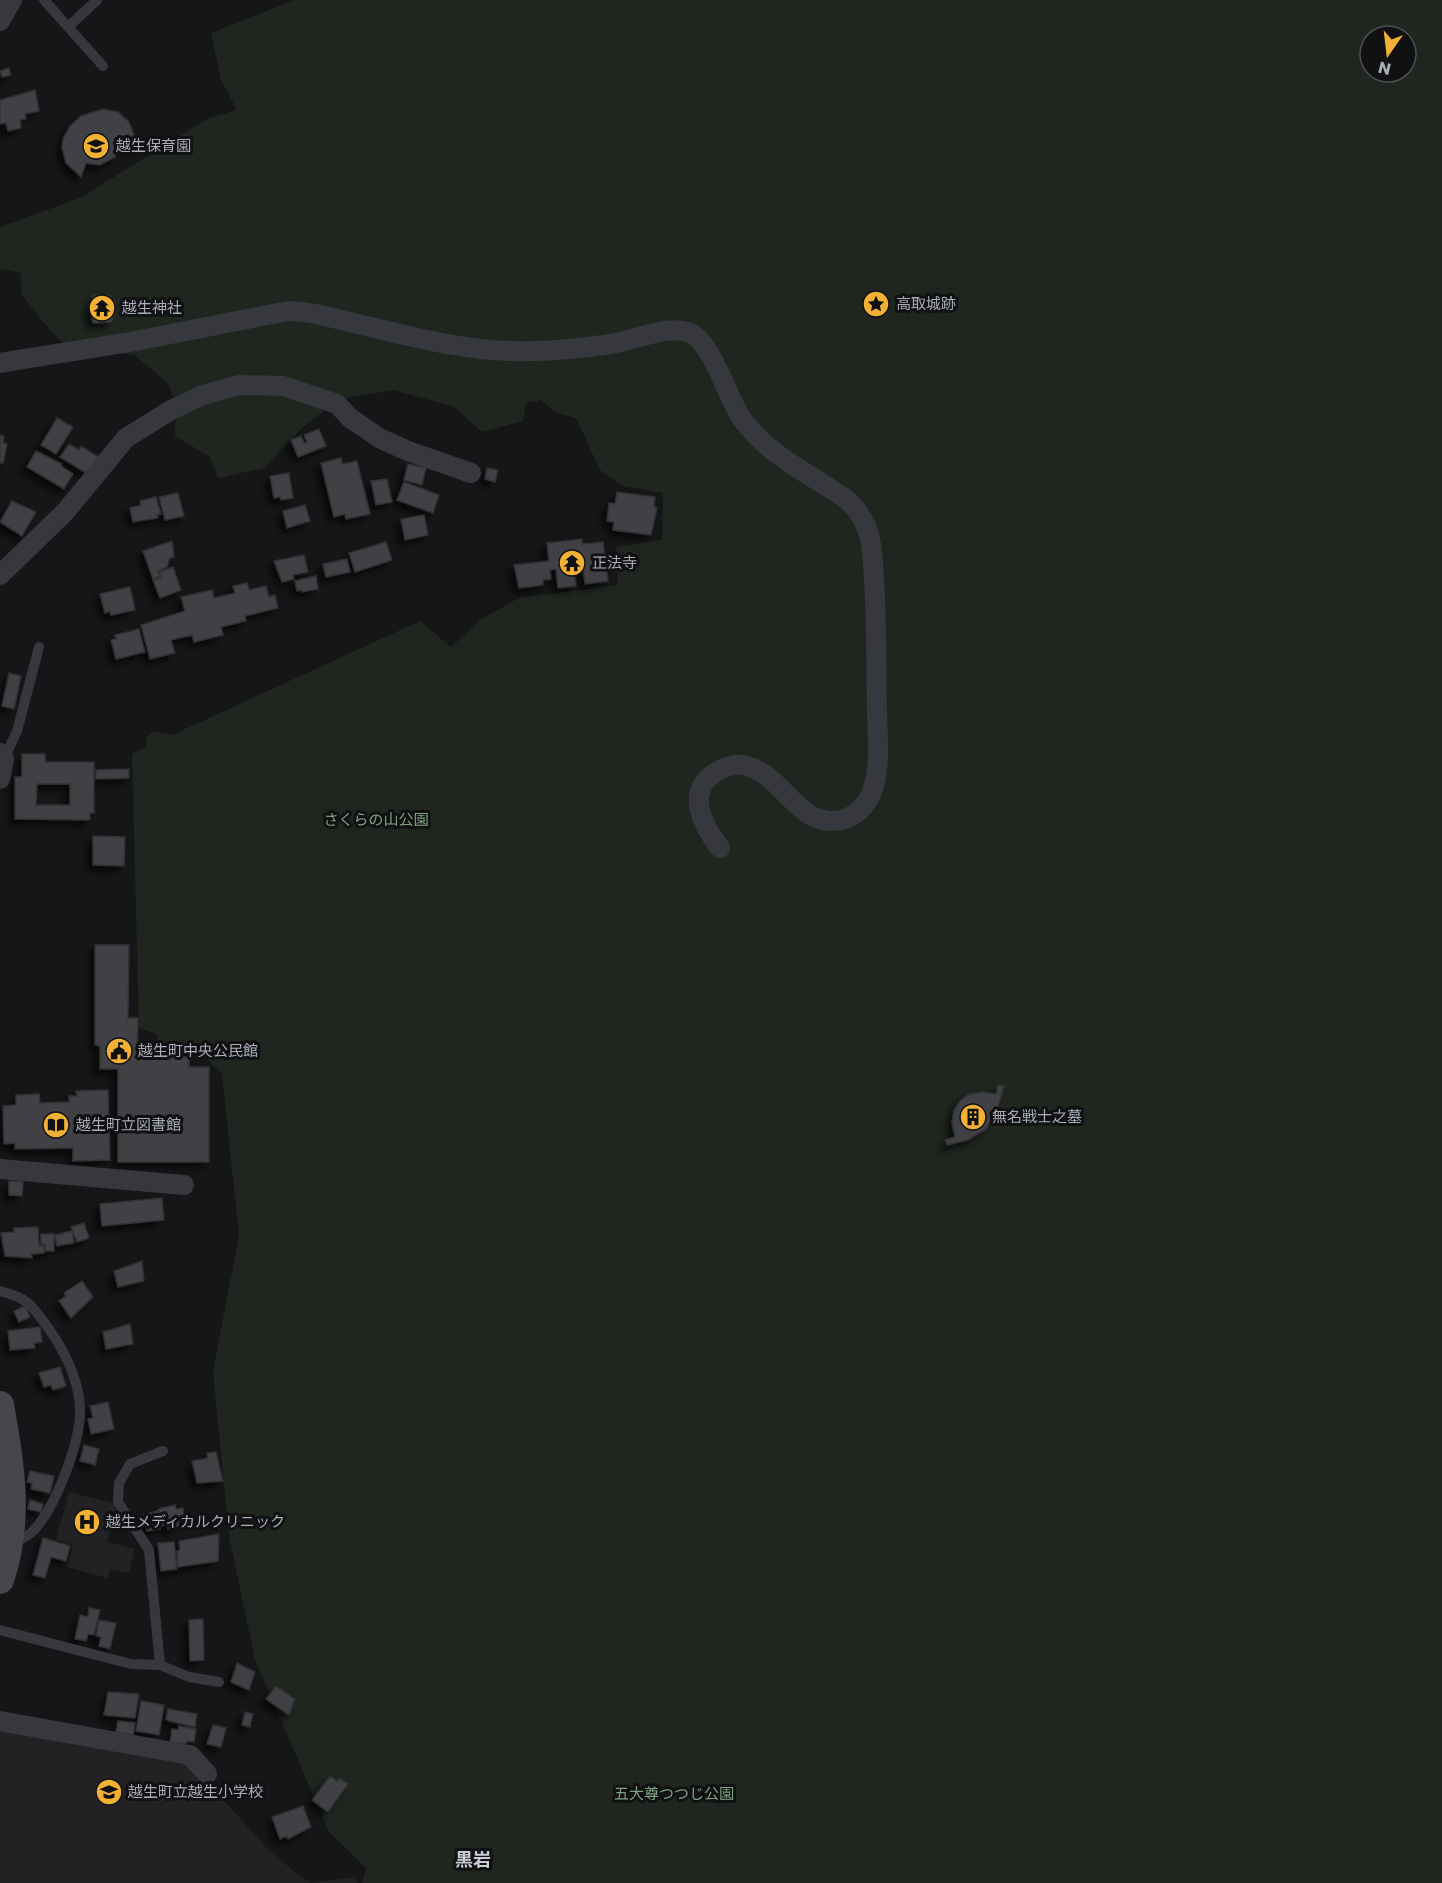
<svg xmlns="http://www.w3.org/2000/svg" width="1442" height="1883" viewBox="0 0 1442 1883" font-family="Poppins,'Noto Sans JP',sans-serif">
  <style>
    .built { fill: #222225 }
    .green { fill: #1e261f; fill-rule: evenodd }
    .building { fill: #404145; stroke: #303034; stroke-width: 1.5; fill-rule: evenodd; filter: url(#shadow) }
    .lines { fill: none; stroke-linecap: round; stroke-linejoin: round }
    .lane { stroke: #37383d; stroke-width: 10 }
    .street { stroke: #37383d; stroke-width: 20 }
    .secondary { stroke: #45474d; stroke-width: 28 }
    .labels { text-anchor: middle; stroke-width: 6; stroke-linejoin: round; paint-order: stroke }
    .poi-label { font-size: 15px; fill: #a8adb8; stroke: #111113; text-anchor: start }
    .park-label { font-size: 15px; fill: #7fa381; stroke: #111113 }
    .quarter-label { font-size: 18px; font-weight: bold; fill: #c9ccd4; stroke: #111113 }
  </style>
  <defs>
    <filter id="shadow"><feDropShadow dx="-5.5" dy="5.5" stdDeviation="3" flood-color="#0009"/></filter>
  </defs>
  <rect width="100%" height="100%" fill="#161618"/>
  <path class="built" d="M 69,1492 L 117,1504 L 107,1542 L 135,1549 L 129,1573 L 110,1569 L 108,1578 L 67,1567 L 73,1545 L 56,1540 Z
    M 0,1727 L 189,1762 L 268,1849 L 297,1874 L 311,1883 L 355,1877 L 357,1883 L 0,1883 Z"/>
  <path class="green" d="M 295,0 L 1442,0 L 1442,1883 L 362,1883 L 366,1868 L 329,1832 L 255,1660 L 229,1536 L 213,1371 L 239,1236 L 222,1074 L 205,1057 L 158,1053 L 157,1034 L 139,1028 L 132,754 L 146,747 L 146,738 L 154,731 L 172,735 L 420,621 L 451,647 L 481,619 L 519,598 L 618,585 L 616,547 L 662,540 L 663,493 L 622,486 L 600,470 L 576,418 L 554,412 L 541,400 L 526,403 L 523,421 L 482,432 L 454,407 L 394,390 L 341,399 L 304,426 L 264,468 L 218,478 L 210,457 L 175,436 L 176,404 L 168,383 L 134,355 L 106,351 L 77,356 L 50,330 L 21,294 L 21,273 L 0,269 L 0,227 L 80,198 L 209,118 L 237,110 L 221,80 L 211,33 ZM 1370,36 L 1406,36 L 1406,72 L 1370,72 Z"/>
  <path class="building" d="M 9,68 L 11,75 L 2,77 L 0,71 Z
    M 35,90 L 39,111 L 25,114 L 26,119 L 20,120 L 21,128 L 8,131 L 6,123 L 0,124 L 0,100 Z
    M 103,109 L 118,112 L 129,122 L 137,142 L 120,142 L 115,157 L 100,165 L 86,163 L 81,177 L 66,163 L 62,148 L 63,139 L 70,126 L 81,116 Z
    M 93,295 L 110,295 L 110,302 L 115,302 L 112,322 L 93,323 L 89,305 L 93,305 Z
    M 57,418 L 73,427 L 56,454 L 41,445 Z
    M 319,429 L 326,446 L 298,457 L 291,440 L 301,436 L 304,443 L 307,442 L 304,435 Z
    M 0,435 L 4,437 L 3,443 L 7,444 L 3,463 L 0,463 Z
    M 69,444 L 79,450 L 81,446 L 100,458 L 89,475 L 60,457 Z
    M 36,451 L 62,464 L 61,466 L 73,474 L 64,489 L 27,467 Z
    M 341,458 L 342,464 L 357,461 L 370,514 L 346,519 L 345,514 L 334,517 L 321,463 Z
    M 408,464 L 426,468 L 422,485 L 404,480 Z
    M 487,468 L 498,470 L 495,482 L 485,479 Z
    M 289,473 L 293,498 L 281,500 L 280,497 L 274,498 L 270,476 Z
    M 387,479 L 392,502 L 376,505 L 371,481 Z
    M 404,482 L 439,495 L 433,513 L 397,500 Z
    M 617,492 L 655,497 L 654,507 L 657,508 L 651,535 L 613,530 L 614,522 L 607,521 L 609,503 L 615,504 Z
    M 178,493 L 184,516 L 165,520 L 159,497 Z
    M 156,497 L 161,514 L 157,515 L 158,518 L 133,522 L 130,508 L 141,505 L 140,501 Z
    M 12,501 L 36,512 L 22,536 L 0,522 Z
    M 305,505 L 310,521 L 287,528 L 283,511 Z
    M 424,515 L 428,535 L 405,540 L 401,519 Z
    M 582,539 L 582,544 L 603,542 L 608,581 L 585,584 L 583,568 L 580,568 L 580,564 L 573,565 L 576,586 L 558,588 L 556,569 L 550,570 L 551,579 L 543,580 L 543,585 L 519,588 L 514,565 L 549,561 L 547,543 Z
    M 172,541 L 174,557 L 170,558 L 167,567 L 158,571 L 160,576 L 153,579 L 143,551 Z
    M 386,542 L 392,560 L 355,572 L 349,553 Z
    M 304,555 L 308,572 L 293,575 L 294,579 L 282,582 L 274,561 Z
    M 347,559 L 350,572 L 326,577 L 323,564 Z
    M 173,567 L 181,590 L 160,598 L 153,580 L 161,577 L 159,572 Z
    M 316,576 L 318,589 L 302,592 L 301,590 L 297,591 L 295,581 Z
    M 247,583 L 249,590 L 266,586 L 269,597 L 275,595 L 278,608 L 245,616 L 246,621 L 221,627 L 223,635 L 194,642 L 192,635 L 171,640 L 175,653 L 150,659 L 141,625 L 185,611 L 181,597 L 212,590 L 214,598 L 235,593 L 233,586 Z
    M 130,587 L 135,610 L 111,615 L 110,611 L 105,613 L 100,594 Z
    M 139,629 L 145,652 L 116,659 L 111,640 L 116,639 L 115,635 Z
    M 9,673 L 21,676 L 14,709 L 2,706 Z
    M 22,754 L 45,754 L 45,762 L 94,762 L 94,813 L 90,813 L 90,820 L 15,819 L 15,777 L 22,777 ZM 37,784 L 70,784 L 70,805 L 36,805 Z
    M 129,769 L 129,778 L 96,779 L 96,770 Z
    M 93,836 L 125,837 L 124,866 L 93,865 Z
    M 95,945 L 129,945 L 128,1018 L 138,1018 L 137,1056 L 189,1057 L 189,1067 L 209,1067 L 209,1162 L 118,1162 L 118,1069 L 100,1069 L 100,1046 L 95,1045 Z
    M 998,1085 L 1004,1086 L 997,1111 L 986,1129 L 968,1140 L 947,1145 L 945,1140 L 955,1137 L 952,1123 L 954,1110 L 960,1101 L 969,1094 L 983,1092 L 996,1094 Z
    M 108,1090 L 110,1160 L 73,1161 L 73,1148 L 15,1149 L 15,1143 L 4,1144 L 3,1106 L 16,1105 L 16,1095 L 39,1094 L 40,1103 L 69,1102 L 69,1096 L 77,1096 L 76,1091 Z
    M 9,1181 L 23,1182 L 22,1196 L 9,1195 Z
    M 162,1198 L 164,1220 L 102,1226 L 100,1204 Z
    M 84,1223 L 89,1238 L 77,1242 L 71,1227 Z
    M 38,1227 L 39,1246 L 44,1245 L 44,1253 L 31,1254 L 32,1258 L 5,1256 L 1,1233 L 14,1232 L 14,1228 Z
    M 72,1231 L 74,1243 L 57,1246 L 55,1235 Z
    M 41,1234 L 54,1234 L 54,1251 L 45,1251 L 45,1244 L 41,1244 Z
    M 142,1261 L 144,1281 L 118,1287 L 114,1271 Z
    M 82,1281 L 93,1297 L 71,1318 L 59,1301 L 66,1296 L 64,1293 Z
    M 25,1306 L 30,1317 L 19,1322 L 14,1311 Z
    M 130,1324 L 133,1344 L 106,1349 L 103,1332 Z
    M 40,1327 L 42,1342 L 34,1343 L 35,1348 L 10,1350 L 8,1331 Z
    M 60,1367 L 66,1386 L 53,1390 L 51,1385 L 44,1387 L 39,1373 Z
    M 108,1402 L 114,1429 L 91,1434 L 88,1419 L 93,1418 L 90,1406 Z
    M 84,1445 L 99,1449 L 95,1465 L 80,1461 Z
    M 216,1452 L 223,1481 L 197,1483 L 192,1461 L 208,1458 L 207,1453 Z
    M 30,1471 L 54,1476 L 50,1493 L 31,1489 L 32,1483 L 27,1482 Z
    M 30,1500 L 43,1504 L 41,1512 L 28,1509 Z
    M 175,1505 L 176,1509 L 183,1508 L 186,1520 L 178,1522 L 179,1526 L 168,1529 L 167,1524 L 162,1526 L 158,1509 Z
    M 157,1511 L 160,1529 L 147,1531 L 144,1514 Z
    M 219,1534 L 218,1561 L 178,1567 L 177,1551 L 180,1550 L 179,1541 Z
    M 43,1538 L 70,1546 L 66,1561 L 51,1557 L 45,1578 L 33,1575 Z
    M 174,1542 L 177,1569 L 161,1571 L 158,1543 Z
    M 89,1608 L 100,1610 L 94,1635 L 88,1634 L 86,1641 L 75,1639 L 80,1615 L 88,1617 Z
    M 203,1619 L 204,1660 L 190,1661 L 189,1620 Z
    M 99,1620 L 116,1623 L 110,1649 L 99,1646 L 101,1637 L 96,1636 Z
    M 237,1663 L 255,1672 L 249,1690 L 231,1682 Z
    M 276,1686 L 295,1699 L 289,1715 L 266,1699 Z
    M 108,1692 L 139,1694 L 135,1718 L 104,1715 Z
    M 141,1701 L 164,1705 L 159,1735 L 136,1731 Z
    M 168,1709 L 197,1714 L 195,1727 L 169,1721 L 166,1719 Z
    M 245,1712 L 253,1714 L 250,1727 L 242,1725 Z
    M 118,1721 L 135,1723 L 133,1735 L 116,1732 Z
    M 213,1725 L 226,1728 L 221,1747 L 207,1744 Z
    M 179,1726 L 196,1729 L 194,1742 L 187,1741 L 186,1744 L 170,1742 L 172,1729 L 178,1730 Z
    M 330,1776 L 337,1781 L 339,1778 L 348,1784 L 328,1812 L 312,1800 Z
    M 303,1806 L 311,1827 L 288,1839 L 287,1836 L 280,1839 L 272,1817 Z"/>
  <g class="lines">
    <path class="lane" d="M 44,0 L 103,66
      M 68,27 L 97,0
      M 4,759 L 17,731 L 39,647
      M 0,1291 C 29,1298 32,1306 49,1329 C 65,1352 79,1380 80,1409 C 81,1441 55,1510 32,1532 C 26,1537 19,1540 12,1544
      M 0,1630 L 131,1664 L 160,1665 L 189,1677 L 219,1682
      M 160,1665 L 149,1550 L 118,1502 L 119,1483 L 130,1464 L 163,1451"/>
    <path class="street" d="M 0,21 L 12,0
      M 0,363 L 130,342 L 288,311 C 312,311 332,318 354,323 C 405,335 459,350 512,351 C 544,352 578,349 610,344 C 634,341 664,325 688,332 C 711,339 727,397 742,419 C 768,455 808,473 843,497 C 855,505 863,518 868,531 C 873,546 873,565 874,580 C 877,625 876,670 877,715 C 878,750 885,804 845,819 C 834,823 820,821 810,815 C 788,802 774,773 747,766 C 738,763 726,766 718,771 C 684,789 702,825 720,848
      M 0,575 L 65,512 L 126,438 L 171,410 L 203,395 L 239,385 L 283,386 L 337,404 L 350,418 L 381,439 L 408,451 L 471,473
      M 0,753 L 4,759 L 0,779
      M 0,1169 L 184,1185
      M 0,1721 L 190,1755 L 207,1774"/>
    <path class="secondary" d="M 0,1405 C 11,1464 20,1522 0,1580"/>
  </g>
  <defs>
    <symbol id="school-disc" viewBox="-11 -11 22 22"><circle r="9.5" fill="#f2b134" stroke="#111113"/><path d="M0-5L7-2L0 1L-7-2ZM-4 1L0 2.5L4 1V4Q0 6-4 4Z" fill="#111"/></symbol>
    <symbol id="sight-disc" viewBox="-11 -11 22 22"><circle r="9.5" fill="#f2b134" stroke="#111113"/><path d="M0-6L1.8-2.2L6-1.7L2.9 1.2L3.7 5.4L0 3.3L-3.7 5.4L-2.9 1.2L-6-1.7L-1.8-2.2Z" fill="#111"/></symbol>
    <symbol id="temple-disc" viewBox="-11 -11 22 22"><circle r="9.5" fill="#f2b134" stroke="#111113"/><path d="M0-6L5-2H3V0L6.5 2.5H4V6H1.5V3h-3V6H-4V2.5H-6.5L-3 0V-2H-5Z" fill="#111"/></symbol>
    <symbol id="civic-disc" viewBox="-11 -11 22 22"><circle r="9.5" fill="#f2b134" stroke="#111113"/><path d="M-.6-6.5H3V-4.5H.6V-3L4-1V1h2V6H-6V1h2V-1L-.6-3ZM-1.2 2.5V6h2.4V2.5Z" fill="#111"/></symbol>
    <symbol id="building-disc" viewBox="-11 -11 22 22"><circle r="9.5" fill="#f2b134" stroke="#111113"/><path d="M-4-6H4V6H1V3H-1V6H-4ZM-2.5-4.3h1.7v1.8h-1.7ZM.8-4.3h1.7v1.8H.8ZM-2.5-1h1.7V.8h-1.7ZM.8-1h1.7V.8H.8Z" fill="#111"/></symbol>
    <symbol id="library-disc" viewBox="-11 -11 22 22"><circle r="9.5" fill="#f2b134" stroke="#111113"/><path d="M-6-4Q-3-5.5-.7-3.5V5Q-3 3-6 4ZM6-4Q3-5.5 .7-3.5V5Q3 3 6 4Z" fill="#111"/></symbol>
    <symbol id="hospital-disc" viewBox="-11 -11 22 22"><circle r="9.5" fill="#f2b134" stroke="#111113"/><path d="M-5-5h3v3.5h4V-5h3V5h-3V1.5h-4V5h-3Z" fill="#111"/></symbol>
  </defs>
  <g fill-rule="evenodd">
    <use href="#school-disc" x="81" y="131" width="30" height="30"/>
    <use href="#sight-disc" x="861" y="289" width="30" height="30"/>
    <use href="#temple-disc" x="87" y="293" width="30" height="30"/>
    <use href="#temple-disc" x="557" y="548" width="30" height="30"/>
    <use href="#civic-disc" x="104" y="1036" width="30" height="30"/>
    <use href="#building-disc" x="958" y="1102" width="30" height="30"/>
    <use href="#library-disc" x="41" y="1110" width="30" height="30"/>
    <use href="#hospital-disc" x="72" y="1507" width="30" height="30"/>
    <use href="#school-disc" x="94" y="1777" width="30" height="30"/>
  </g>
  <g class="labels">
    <g class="poi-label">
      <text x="116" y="151">越生保育園</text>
      <text x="896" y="309">高取城跡</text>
      <text x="122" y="313">越生神社</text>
      <text x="592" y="568">正法寺</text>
      <text x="138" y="1056">越生町中央公民館</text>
      <text x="992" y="1122">無名戦士之墓</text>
      <text x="76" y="1130">越生町立図書館</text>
      <text x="106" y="1527">越生メディカルクリニック</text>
      <text x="128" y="1797">越生町立越生小学校</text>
    </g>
    <g class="park-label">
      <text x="376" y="825">さくらの山公園</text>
      <text x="674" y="1799">五大尊つつじ公園</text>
    </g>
    <g class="quarter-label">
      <text x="473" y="1866">黒岩</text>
    </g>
  </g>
  <g transform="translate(1388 54) rotate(194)"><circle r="28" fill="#111113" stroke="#4d4f55" stroke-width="1.5"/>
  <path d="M0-4.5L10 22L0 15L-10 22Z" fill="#f2b134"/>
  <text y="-9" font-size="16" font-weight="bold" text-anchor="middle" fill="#a8adb8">N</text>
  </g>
</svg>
